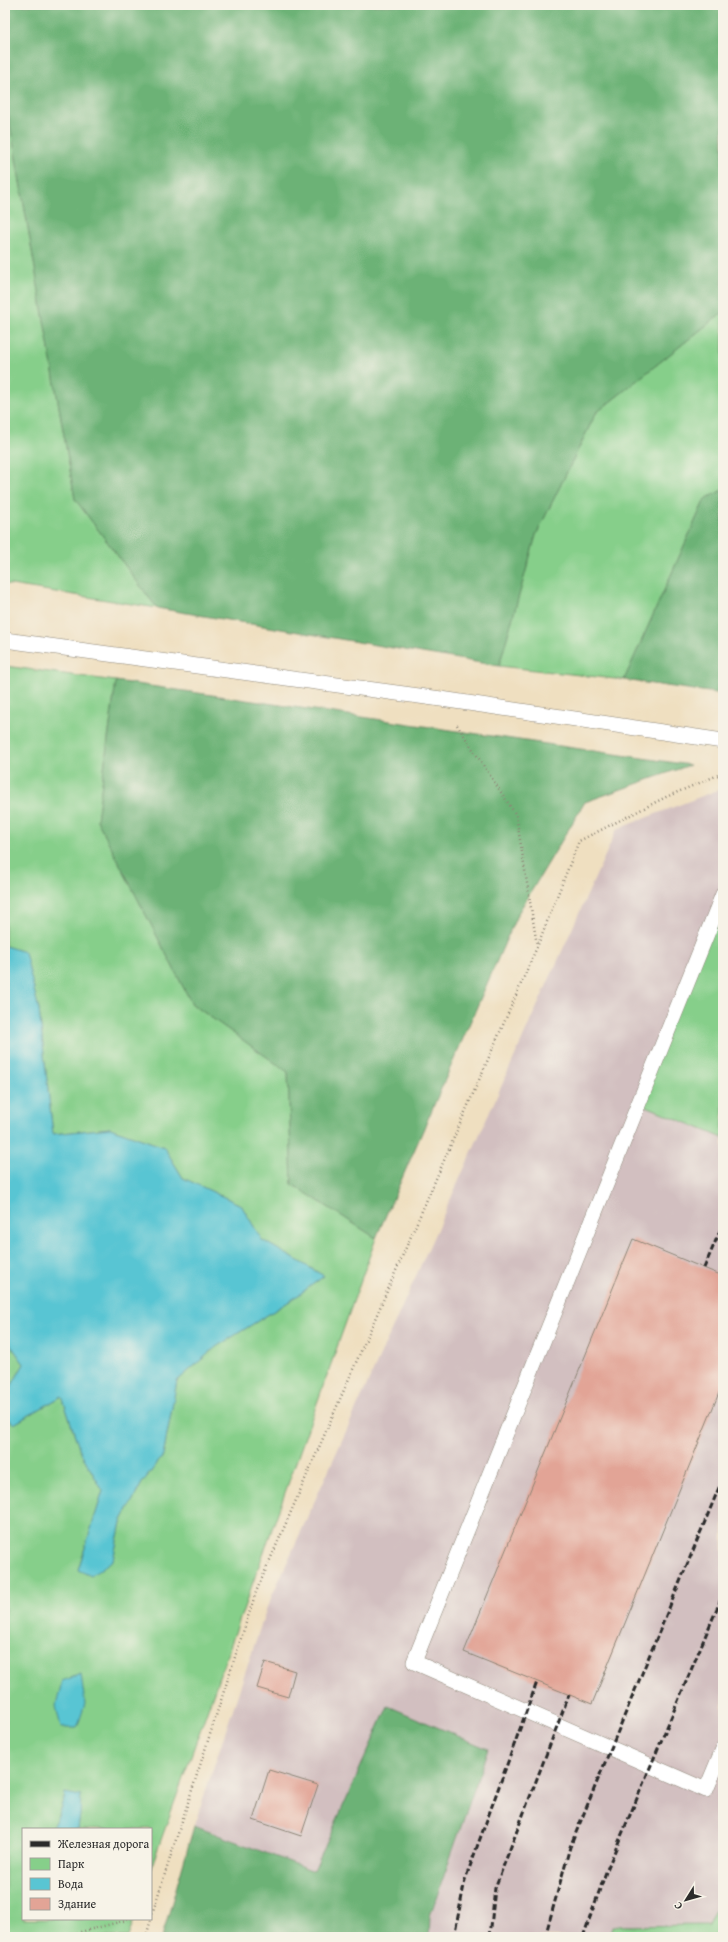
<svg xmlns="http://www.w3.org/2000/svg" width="728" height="1942" viewBox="0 0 728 1942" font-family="'Gentium Book Plus',serif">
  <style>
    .industrial { fill: #d2bfc0 }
    .green { fill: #86cf8a; stroke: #587d5a }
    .forest { fill: #6cb276; stroke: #4c6e50 }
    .water { fill: #59c5d3; stroke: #42787f }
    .building { fill: #e2a496 }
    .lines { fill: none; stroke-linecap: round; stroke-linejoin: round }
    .service-casing { stroke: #8d8576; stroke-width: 16 }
    .path { stroke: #8d8576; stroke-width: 2.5; stroke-dasharray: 1 3; stroke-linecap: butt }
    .service { stroke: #fff; stroke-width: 15 }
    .rail { stroke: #2b2b2b; stroke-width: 3; stroke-dasharray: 6 3; stroke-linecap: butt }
  </style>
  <rect width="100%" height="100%" fill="#f7f3e8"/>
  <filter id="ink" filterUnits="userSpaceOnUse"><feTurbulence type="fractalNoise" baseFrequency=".025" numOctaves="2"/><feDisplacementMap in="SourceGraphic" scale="8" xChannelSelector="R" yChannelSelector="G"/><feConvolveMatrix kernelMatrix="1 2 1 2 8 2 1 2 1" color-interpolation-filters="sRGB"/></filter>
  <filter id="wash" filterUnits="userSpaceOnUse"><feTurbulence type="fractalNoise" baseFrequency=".012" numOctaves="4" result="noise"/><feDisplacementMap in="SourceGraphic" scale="16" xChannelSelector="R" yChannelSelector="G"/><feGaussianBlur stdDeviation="0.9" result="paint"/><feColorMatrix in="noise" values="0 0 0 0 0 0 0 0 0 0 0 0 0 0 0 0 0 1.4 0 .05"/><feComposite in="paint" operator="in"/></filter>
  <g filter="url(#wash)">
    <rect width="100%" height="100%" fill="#efdfc0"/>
    <path class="industrial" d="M 723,788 L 723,1891 L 709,1925 L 613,1926 L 610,1937 L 429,1937 L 430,1916 L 388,1707 L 314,1871 L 194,1826 L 267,1607 L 617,829 Z"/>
    <path class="green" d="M 5,95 L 75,499 L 157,608 L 5,584 Z
      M 723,312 L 723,490 L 705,499 L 624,680 L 499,666 L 536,535 L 596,413 Z
      M 5,666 L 116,681 L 97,820 L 192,1004 L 288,1072 L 292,1184 L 376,1238 L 151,1868 L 151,1829 L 78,1829 L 80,1815 L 65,1793 L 62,1808 L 51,1829 L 23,1829 L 23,1919 L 134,1919 L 128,1937 L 5,1937 L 5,1416 L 14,1424 L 62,1396 L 80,1451 L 103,1491 L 78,1570 L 113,1560 L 121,1522 L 142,1483 L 163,1456 L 177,1381 L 216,1347 L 293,1299 L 324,1276 L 262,1240 L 241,1205 L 183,1178 L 164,1147 L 110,1128 L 53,1134 L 39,1010 L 25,953 L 5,946 Z
      M 723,894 L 723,1138 L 639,1103 Z
      M 5,1337 L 24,1364 L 5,1397 Z
      M 723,1891 L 723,1937 L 610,1937 L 613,1926 L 708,1925 Z"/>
    <path class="forest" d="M 5,5 L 723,5 L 723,312 L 596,413 L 536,535 L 499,666 L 157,608 L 75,499 L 5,95 Z
      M 723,490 L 723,694 L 624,680 L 705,499 Z
      M 116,681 L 690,765 L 585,802 L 517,915 L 376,1238 L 292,1184 L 288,1072 L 192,1004 L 97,820 Z
      M 388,1706 L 488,1749 L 430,1916 L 429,1937 L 162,1937 L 194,1826 L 314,1871 Z"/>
    <path class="water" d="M 5,946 L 25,952 L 39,1010 L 53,1134 L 110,1128 L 164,1147 L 183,1178 L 241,1205 L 262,1240 L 324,1276 L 293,1299 L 216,1347 L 177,1381 L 163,1456 L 142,1483 L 121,1522 L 113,1560 L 91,1576 L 78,1570 L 103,1491 L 80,1451 L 62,1396 L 14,1424 L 5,1416 L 5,1397 L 24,1364 L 5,1337 Z
      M 81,1674 L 85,1704 L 77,1728 L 61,1728 L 56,1706 L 62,1681 Z
      M 65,1793 L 81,1796 L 80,1815 L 78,1829 L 51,1829 L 62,1808 Z"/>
    <g id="blocks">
      <path class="building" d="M 633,1239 L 723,1276 L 723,1383 L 592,1704 L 464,1652 Z
        M 265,1662 L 295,1671 L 288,1697 L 257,1688 Z
        M 269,1770 L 318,1785 L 301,1836 L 253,1820 Z"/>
    </g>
  </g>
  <g filter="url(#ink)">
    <use href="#blocks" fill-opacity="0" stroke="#8d8576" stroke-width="1"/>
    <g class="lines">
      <defs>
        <path id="service" d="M 5,640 L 441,699 L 723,741
          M 723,894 L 414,1662 L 706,1790 L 723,1749"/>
      </defs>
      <use href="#service" class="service-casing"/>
      <path class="path" d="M 457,725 L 516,815 L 537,945
        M 151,1917 L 256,1592 L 537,947 L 579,841 L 666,797 L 723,773
        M 61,1937 L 131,1919
        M 146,1937 L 151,1919"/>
      <use href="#service" class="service"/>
      <path class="rail" d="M 704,1268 L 723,1224
        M 454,1937 L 465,1880 L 537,1682
        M 490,1937 L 495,1888 L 569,1695
        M 545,1937 L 570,1847 L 723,1478
        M 583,1937 L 606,1872 L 723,1594"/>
    </g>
  </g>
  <rect width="728" height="1942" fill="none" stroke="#f7f3e8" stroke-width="20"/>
  <rect x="22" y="1828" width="130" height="92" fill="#f7f3e8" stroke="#a5a39c"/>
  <rect x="30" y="1841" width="20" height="6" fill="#2b2b2b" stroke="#a5a39c"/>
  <text x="58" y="1848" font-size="12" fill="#2b2b2b">Железная дорога</text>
  <rect x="30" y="1858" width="20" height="12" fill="#86cf8a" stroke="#a5a39c"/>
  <text x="58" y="1868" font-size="12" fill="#2b2b2b">Парк</text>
  <rect x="30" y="1878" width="20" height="12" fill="#59c5d3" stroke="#a5a39c"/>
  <text x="58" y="1888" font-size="12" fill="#2b2b2b">Вода</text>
  <rect x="30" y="1898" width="20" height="12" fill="#e2a496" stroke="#a5a39c"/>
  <text x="58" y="1908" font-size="12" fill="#2b2b2b">Здание</text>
  <g transform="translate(686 1900) rotate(233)" stroke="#f7f3e8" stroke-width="3" paint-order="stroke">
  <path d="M0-3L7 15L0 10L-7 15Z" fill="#2b2b2b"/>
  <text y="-6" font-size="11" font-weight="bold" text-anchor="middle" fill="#2b2b2b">С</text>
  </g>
</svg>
